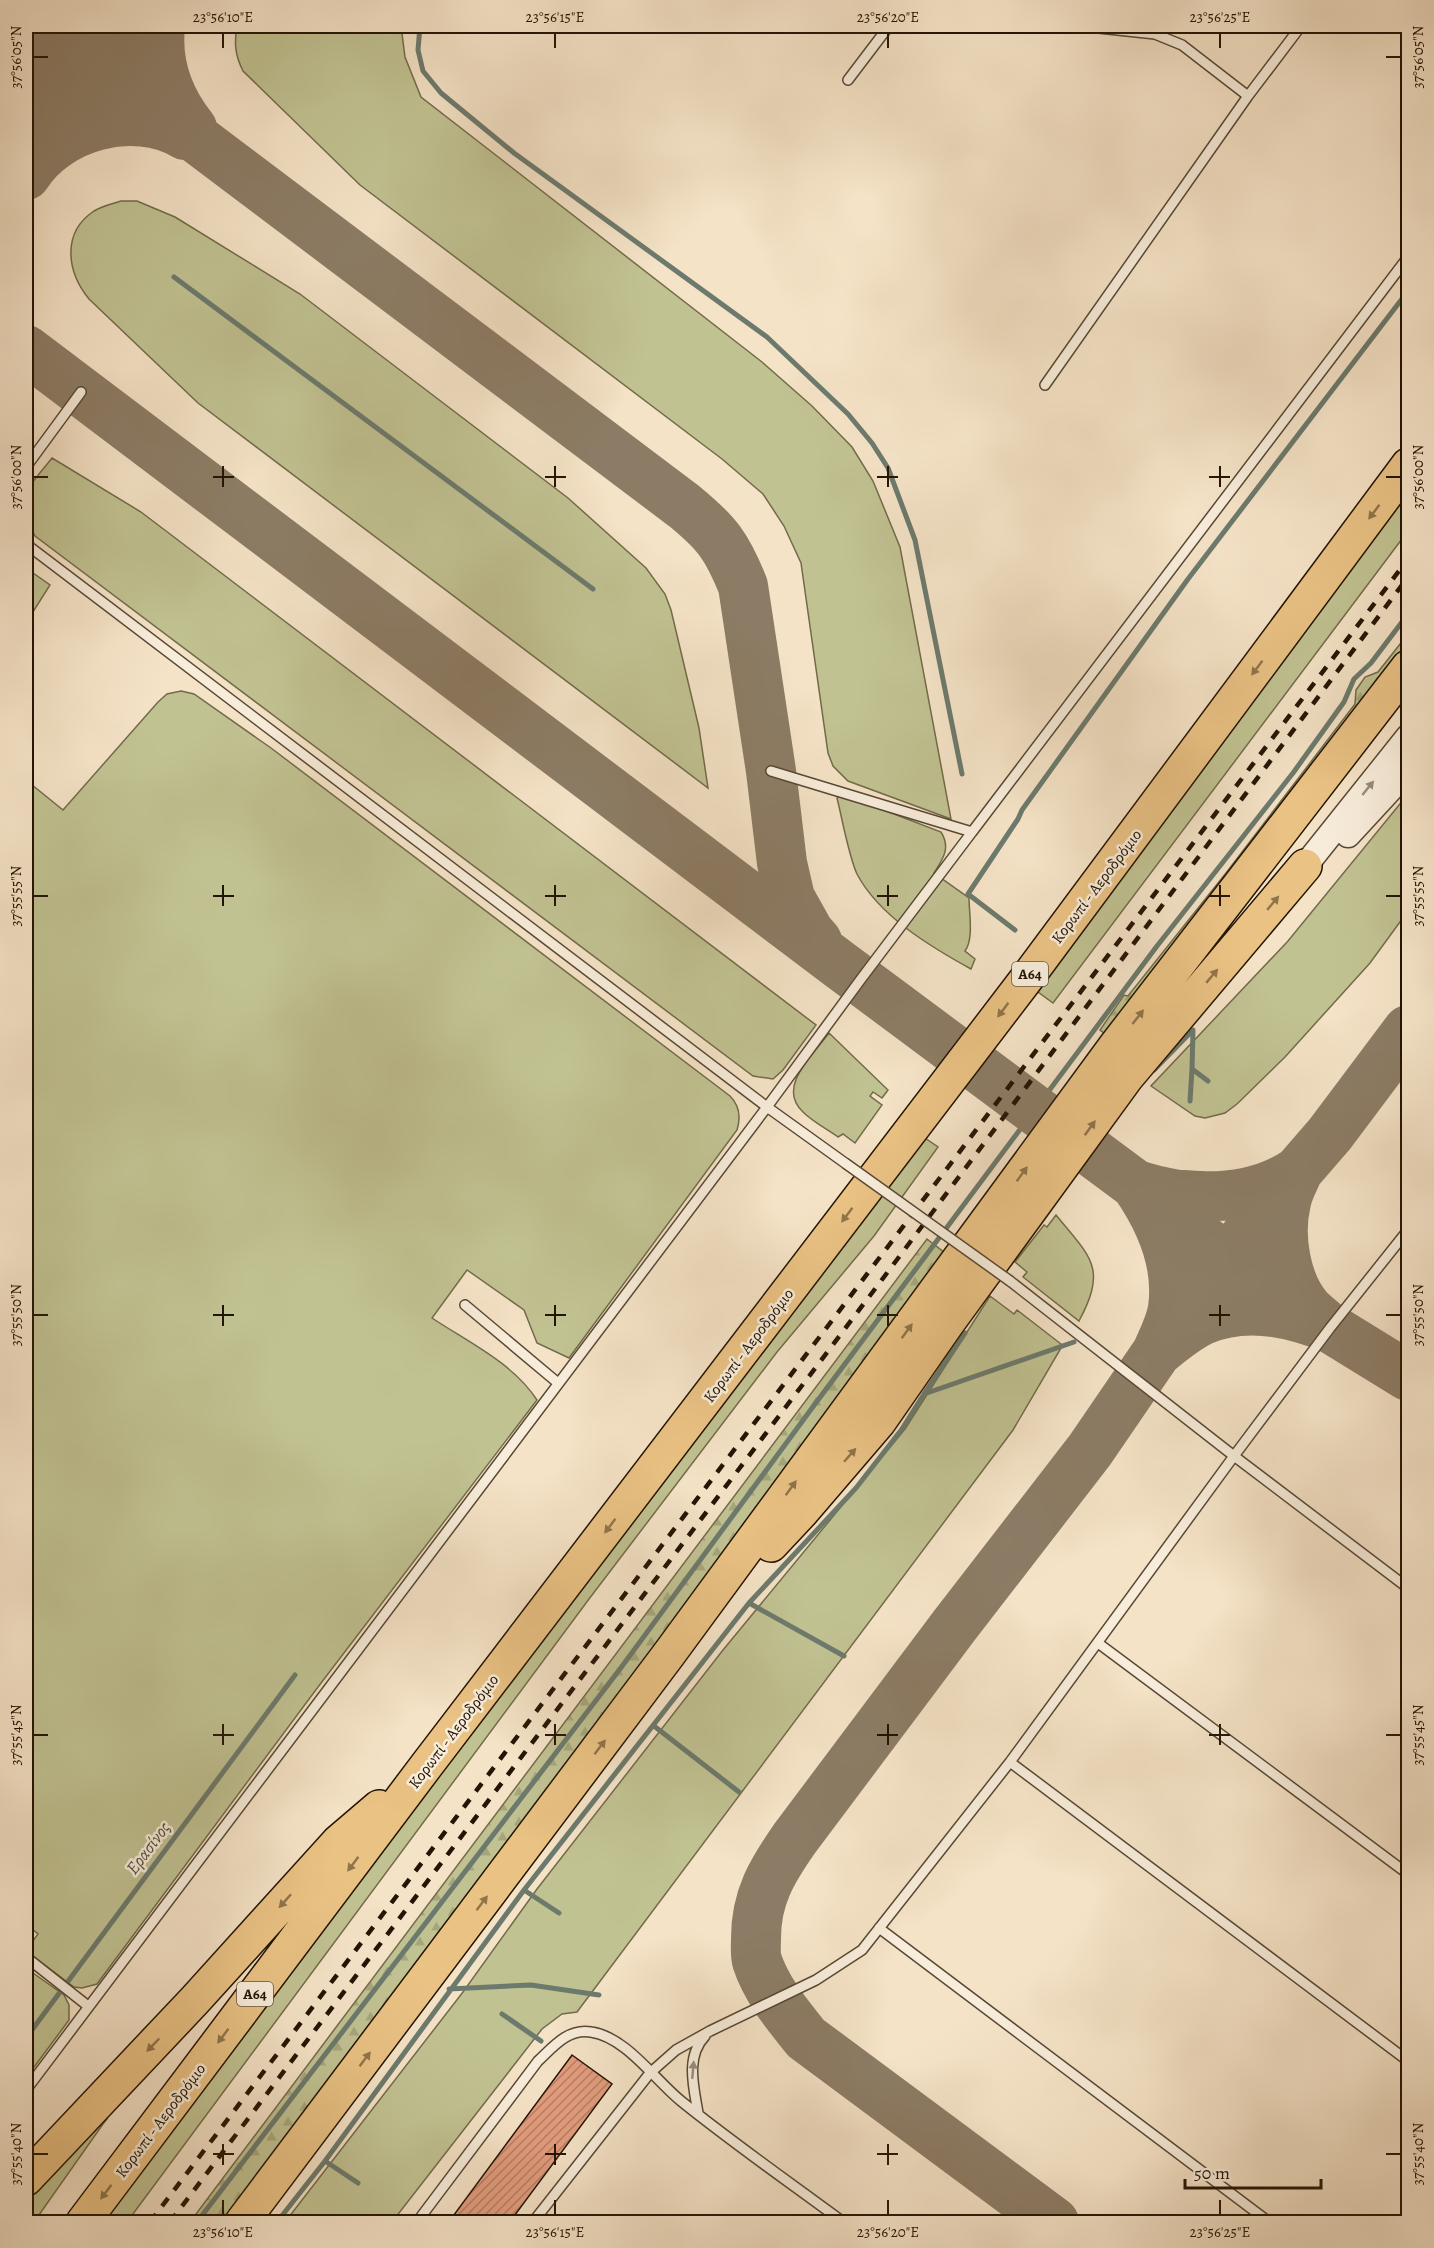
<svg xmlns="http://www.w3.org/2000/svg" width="1434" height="2248" viewBox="0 0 1434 2248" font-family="Alegreya,serif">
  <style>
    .grass { fill: #c1c292; stroke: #726b4a; stroke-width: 1.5 }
    .forest { fill: url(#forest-firs); stroke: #726b4a; stroke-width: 1.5 }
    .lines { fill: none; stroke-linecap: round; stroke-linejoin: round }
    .stream { stroke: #6c7a6d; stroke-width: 5 }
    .taxiway { stroke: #8c7c65; stroke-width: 50 }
    .building { fill: url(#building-hatch); stroke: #231403; stroke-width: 1.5 }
    .service-casing { stroke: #584834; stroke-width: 12 }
    .tertiary-casing { stroke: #584834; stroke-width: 27 }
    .motorway-casing { stroke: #231403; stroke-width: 36 }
    .service { stroke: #f8eddb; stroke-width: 9 }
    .tertiary { stroke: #f8eddb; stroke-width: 24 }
    .motorway { stroke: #eac284; stroke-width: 33 }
    .rail { stroke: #231403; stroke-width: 4.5; stroke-dasharray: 10 10; stroke-linecap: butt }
    .service-bridge-casing { stroke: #584834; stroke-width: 12; stroke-linecap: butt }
    .service-bridge { stroke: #f8eddb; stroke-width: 9 }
    .oneway { fill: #90744a }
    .oneway2 { fill: #988b7a }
    .ticks { fill: none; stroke: #231403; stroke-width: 2 }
    .labels { text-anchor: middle; stroke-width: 5; stroke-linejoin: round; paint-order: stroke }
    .shield { fill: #f8eddb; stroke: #635544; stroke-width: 1.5 }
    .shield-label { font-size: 15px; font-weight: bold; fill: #231403 }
    .street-label { font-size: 16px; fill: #231403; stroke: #f8eddb }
    .water-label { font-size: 18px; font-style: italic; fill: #4d5041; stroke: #f8eddb }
    .neatline { fill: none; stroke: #231403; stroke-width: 2 }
    .ticks-label { font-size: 15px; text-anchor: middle; fill: #231403 }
  </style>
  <defs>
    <pattern id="forest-firs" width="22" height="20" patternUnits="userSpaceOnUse" patternTransform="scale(1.5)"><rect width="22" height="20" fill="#c1c292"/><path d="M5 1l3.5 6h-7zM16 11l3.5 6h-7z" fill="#a6a67c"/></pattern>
    <pattern id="building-hatch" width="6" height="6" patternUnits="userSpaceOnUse" patternTransform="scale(1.5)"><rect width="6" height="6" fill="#e29c7d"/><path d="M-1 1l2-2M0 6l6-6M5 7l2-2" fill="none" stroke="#b77e64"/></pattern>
  </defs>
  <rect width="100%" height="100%" fill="#f5e3c7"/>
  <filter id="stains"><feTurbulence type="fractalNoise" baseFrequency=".00333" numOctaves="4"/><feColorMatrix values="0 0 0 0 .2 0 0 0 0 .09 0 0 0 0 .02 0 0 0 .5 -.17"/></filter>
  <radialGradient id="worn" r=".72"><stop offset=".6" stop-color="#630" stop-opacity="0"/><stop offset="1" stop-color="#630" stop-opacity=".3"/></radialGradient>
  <path class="grass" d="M 237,26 L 401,26 L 405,57 L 421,97 L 762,362 L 812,406 L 852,447 L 873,481 L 900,547 L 951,819 L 848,781 L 833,766 L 828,753 L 801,563 L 784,526 L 763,494 L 722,459 L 360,185 L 243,71 C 235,55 234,43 237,26 Z
    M 121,201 L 137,201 L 175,217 L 300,294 L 568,498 L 646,568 L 665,594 L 671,610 L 699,728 L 708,788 L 198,403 L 89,299 C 67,272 61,233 94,211 C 102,206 112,204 121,201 Z
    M 52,458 L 141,512 L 816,1025 L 783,1070 L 773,1079 L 753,1076 L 35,536 C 14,497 28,488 52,458 Z
    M 1408,485 L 1408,531 L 1053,1003 L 1034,989 Z
    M 26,568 L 50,585 L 26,623 Z
    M 181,691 L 194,694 L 271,748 L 730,1096 C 740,1106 741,1117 737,1130 L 569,1358 L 537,1343 L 524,1310 L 467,1270 L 432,1318 C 468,1342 513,1363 537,1400 L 318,1687 L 97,1984 L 82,1988 L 74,1987 L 30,1954 L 30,1945 L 38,1934 L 26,1924 L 26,780 L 63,810 L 158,702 L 167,694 Z
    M 842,794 L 941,832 C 951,848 943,859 934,873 L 969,898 C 969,913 974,939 965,951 L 975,959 L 971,969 C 931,947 879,916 857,874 C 849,857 842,818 837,798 Z
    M 1408,794 L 1408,911 L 1370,963 L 1285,1057 L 1237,1104 L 1225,1113 L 1205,1118 L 1195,1116 L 1151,1086 L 1288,941 Z
    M 829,1033 L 888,1090 L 882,1098 L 873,1092 L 870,1096 L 882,1105 L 855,1143 L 843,1134 L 838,1137 C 827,1129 813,1122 803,1112 C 776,1087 813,1055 829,1033 Z
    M 925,1138 L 938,1147 L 874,1236 L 777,1352 L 589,1599 L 127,2222 L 103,2222 L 363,1874 Z
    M 1056,1215 C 1090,1257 1108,1267 1079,1321 L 1023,1277 L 1027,1272 L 1015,1262 L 1044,1225 L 1047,1227 Z
    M 990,1296 L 1014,1314 L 1017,1310 L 1061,1344 L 1061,1348 L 1013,1430 L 577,2012 L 562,2014 L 542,2029 L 392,2222 L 285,2222 L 463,1992 L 537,1889 L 723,1650 L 905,1429 Z
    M 26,1968 L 64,1995 L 69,2005 L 69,2020 L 26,2078 Z
    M 100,2117 L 107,2119 L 103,2124 L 34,2222 L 26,2222 L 26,2197 Z"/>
  <path class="forest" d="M 1408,634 L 1408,651 L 1228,887 L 1109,1037 L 1100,1030 L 1124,995 L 1128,996 L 1226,873 L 1355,704 L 1356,690 L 1365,677 L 1378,672 Z
    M 927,1239 L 945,1253 L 689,1600 L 222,2222 L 190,2222 Z"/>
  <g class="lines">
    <path class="stream" d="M 420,26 L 418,50 L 423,71 L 441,93 L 514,153 L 767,337 L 848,414 L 872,443 L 888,468 L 915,540 L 962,774
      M 174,277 L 593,589
      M 1015,930 L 968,894 L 1018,819 L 1022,810 L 1188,579 L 1408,291
      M 1154,1070 L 1193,1030 L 1192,1069
      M 1190,1101 L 1192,1069 L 1208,1081
      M 965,1333 L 924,1394 L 1074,1342
      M 749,1603 L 844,1656
      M 654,1726 L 739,1792
      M 524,1890 L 559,1913
      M 449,1989 L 531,1985 L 599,1995
      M 502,2014 L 541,2041
      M 26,2038 L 295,1675
      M 325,2161 L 358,2183
      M 197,2222 L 620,1669 L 815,1404 L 1157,946 L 1293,773 L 1344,702 L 1354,679 L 1371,663 L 1408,614
      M 277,2222 L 325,2161 L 524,1890 L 749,1603 L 856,1488 L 902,1429 L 924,1394"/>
    <path class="taxiway" d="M 32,26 C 53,64 60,107 40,147
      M 47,26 L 684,506 C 717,533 727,546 743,586 L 771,771 L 782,863 L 790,898 L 809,932 L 817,941
      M 160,26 C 156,65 168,98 192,128
      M 84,94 L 136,26
      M 26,175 C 57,126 133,105 185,135
      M 26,350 L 840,965 L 1136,1185 L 1227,1259 L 1330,1328 L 1408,1376
      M 1298,1171 C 1294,1181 1288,1191 1286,1202 C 1278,1236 1285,1283 1309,1310 C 1315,1316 1323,1322 1330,1328 C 1291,1312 1245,1302 1203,1320 C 1186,1328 1172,1340 1157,1352 C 1163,1338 1171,1323 1173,1308 C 1179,1264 1160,1220 1136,1185 C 1151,1189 1167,1194 1182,1195 C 1223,1199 1263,1195 1298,1171 Z
      M 1054,2222 L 806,2038 C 787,2014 767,1991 757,1961 C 755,1954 756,1946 756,1938 C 756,1897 772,1871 795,1838 L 954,1626 L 1090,1450 L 1157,1352 L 1227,1259 L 1298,1171 L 1330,1134 L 1408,1030"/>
  </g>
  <path class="building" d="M 572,2055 L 612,2084 L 509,2223 L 448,2223 Z"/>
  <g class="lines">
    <defs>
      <path id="service" d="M 1080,26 L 1155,34 L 1182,45 L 1248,96
        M 848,80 L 889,26
        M 1045,385 L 1248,96 L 1301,26
        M 26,467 L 81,392
        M 26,544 L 767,1107 L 845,1163
        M 972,832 L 1408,257
        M 1010,1281 L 1234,1456 L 1408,1588
        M 465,1305 L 558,1383
        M 1098,1643 L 1408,1874
        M 1010,1762 L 1408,2061
        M 879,1928 L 1269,2222
        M 26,1957 L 88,2006
        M 26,2090 L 767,1107 L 861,979 L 972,832 L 771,771
        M 698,2113 C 694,2088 685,2057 705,2036
        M 417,2222 L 538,2061 C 553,2047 568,2028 591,2032 C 626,2037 654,2079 681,2101 C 733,2143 789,2182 843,2222
        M 533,2222 L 650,2073 L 676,2050 L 710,2031 L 816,1980 L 862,1950 L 1010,1762 L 1234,1456 L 1330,1328 L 1408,1230"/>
      <path id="tertiary" d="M 1348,835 L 1408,770
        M 1305,866 L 1408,737"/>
      <path id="motorway" d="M 771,1545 L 801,1513 L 879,1422 L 947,1324 L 1127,1077 L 1305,866
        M 26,2179 L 195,2000 L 338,1842 L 379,1807
        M 83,2222 L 426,1766 L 1024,982 L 1408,465
        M 242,2222 L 669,1654 L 1116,1045 L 1408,667"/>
    </defs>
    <use href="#service" class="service-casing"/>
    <use href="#tertiary" class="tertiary-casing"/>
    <use href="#motorway" class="motorway-casing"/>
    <use href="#service" class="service"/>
    <use href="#tertiary" class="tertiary"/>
    <use href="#motorway" class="motorway"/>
    <path class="rail" d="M 150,2222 L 1408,559
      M 170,2222 L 881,1281 L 1408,577"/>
    <defs>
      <path id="service-bridge" d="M 845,1163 L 1010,1281"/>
    </defs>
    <use href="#service-bridge" class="service-bridge-casing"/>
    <use href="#service-bridge" class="service-bridge"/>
  </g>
  <defs><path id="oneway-solid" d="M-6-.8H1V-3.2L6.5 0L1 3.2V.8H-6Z" transform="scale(1.5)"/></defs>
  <g class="oneway">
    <use href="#oneway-solid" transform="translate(1374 512) rotate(127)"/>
    <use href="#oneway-solid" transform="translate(1257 668) rotate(127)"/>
    <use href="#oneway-solid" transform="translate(1273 903) rotate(-50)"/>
    <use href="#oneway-solid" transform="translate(1212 976) rotate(-50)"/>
    <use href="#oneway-solid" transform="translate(1003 1010) rotate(127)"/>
    <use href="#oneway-solid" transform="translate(1138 1017) rotate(-52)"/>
    <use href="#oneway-solid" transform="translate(1090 1128) rotate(-54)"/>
    <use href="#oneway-solid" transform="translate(1022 1174) rotate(-54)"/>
    <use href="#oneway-solid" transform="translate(847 1215) rotate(127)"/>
    <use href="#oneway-solid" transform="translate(907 1331) rotate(-54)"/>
    <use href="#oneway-solid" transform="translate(850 1455) rotate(-49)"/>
    <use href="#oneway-solid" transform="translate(791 1488) rotate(-54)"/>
    <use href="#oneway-solid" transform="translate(610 1526) rotate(127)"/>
    <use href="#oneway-solid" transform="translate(600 1747) rotate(-53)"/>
    <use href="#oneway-solid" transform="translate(353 1864) rotate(127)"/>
    <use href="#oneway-solid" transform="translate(285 1901) rotate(132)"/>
    <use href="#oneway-solid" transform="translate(482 1903) rotate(-53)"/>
    <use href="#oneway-solid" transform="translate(223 2036) rotate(127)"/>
    <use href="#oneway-solid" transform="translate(153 2045) rotate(134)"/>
    <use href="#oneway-solid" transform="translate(365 2059) rotate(-53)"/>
    <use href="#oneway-solid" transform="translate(106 2192) rotate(127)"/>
  </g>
  <g class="oneway2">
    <use href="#oneway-solid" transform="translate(1368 788) rotate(-51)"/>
    <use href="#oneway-solid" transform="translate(693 2070) rotate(-85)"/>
  </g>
  <path class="ticks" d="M 223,33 L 223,48M 555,33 L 555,48M 888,33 L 888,48M 1220,33 L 1220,48M 33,57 L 48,57M 1386,57 L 1401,57M 223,466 L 223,487M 555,466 L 555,487M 888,466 L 888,487M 1220,466 L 1220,487M 33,477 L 48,477M 213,477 L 234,477M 545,477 L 566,477M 877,477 L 898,477M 1209,477 L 1230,477M 1386,477 L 1401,477M 223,885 L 223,906M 555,885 L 555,906M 888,885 L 888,906M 1220,885 L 1220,906M 33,896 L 48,896M 213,896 L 234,896M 545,896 L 566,896M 877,896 L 898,896M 1209,896 L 1230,896M 1386,896 L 1401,896M 223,1305 L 223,1326M 555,1305 L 555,1326M 888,1305 L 888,1326M 1220,1305 L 1220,1326M 33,1315 L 48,1315M 213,1315 L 234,1315M 545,1315 L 566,1315M 877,1315 L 898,1315M 1209,1315 L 1230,1315M 1386,1315 L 1401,1315M 223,1724 L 223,1745M 555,1724 L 555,1745M 888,1724 L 888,1745M 1220,1724 L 1220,1745M 33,1735 L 48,1735M 213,1735 L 234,1735M 545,1735 L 566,1735M 877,1735 L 898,1735M 1209,1735 L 1230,1735M 1386,1735 L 1401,1735M 223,2144 L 223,2165M 555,2144 L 555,2165M 888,2144 L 888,2165M 33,2154 L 48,2154M 213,2154 L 234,2154M 545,2154 L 566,2154M 877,2154 L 898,2154M 1386,2154 L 1401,2154M 223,2200 L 223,2215M 555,2200 L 555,2215M 888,2200 L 888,2215M 1220,2200 L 1220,2215"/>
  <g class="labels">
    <g class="shield">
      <rect x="1012" y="962" width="36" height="24" rx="4.5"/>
      <rect x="237" y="1982" width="36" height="24" rx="4.5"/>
    </g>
    <g class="shield-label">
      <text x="1030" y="979">Α64</text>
      <text x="255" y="1999">Α64</text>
    </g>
    <g class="street-label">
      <text transform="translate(1096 886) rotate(-53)" y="6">Κορωπί - Αεροδρόμιο</text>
      <text transform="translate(748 1345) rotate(-53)" y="6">Κορωπί - Αεροδρόμιο</text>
      <text transform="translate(453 1731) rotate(-53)" y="6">Κορωπί - Αεροδρόμιο</text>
      <text transform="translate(160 2120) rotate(-53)" y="6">Κορωπί - Αεροδρόμιο</text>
    </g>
    <g class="water-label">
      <text transform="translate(148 1848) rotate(-53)" y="6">Ερασίνος</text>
    </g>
  </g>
  <rect width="1434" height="2248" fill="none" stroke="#f5e3c7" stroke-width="66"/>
  <path d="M1185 2179v9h136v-9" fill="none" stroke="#231403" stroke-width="3"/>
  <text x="1194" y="2179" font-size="18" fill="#231403" stroke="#f8eddb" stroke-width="4.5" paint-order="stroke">50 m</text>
  <rect x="33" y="33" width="1368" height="2182" class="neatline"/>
  <g class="ticks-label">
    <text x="223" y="22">23°56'10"E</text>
    <text x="555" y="22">23°56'15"E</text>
    <text x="888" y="22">23°56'20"E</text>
    <text x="1220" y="22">23°56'25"E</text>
    <text transform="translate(16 57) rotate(-90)" y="5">37°56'05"N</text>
    <text transform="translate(1418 57) rotate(-90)" y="5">37°56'05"N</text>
    <text transform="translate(16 477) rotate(-90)" y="5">37°56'00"N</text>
    <text transform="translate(1418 477) rotate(-90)" y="5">37°56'00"N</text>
    <text transform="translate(16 896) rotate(-90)" y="5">37°55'55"N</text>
    <text transform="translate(1418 896) rotate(-90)" y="5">37°55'55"N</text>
    <text transform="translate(16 1315) rotate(-90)" y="5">37°55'50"N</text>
    <text transform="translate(1418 1315) rotate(-90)" y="5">37°55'50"N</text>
    <text transform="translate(16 1735) rotate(-90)" y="5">37°55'45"N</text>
    <text transform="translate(1418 1735) rotate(-90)" y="5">37°55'45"N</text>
    <text transform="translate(16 2154) rotate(-90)" y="5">37°55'40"N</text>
    <text transform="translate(1418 2154) rotate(-90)" y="5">37°55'40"N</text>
    <text x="223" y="2237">23°56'10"E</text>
    <text x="555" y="2237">23°56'15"E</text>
    <text x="888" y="2237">23°56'20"E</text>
    <text x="1220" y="2237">23°56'25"E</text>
  </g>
  <rect width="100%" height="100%" filter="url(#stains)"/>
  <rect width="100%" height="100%" fill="url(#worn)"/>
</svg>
